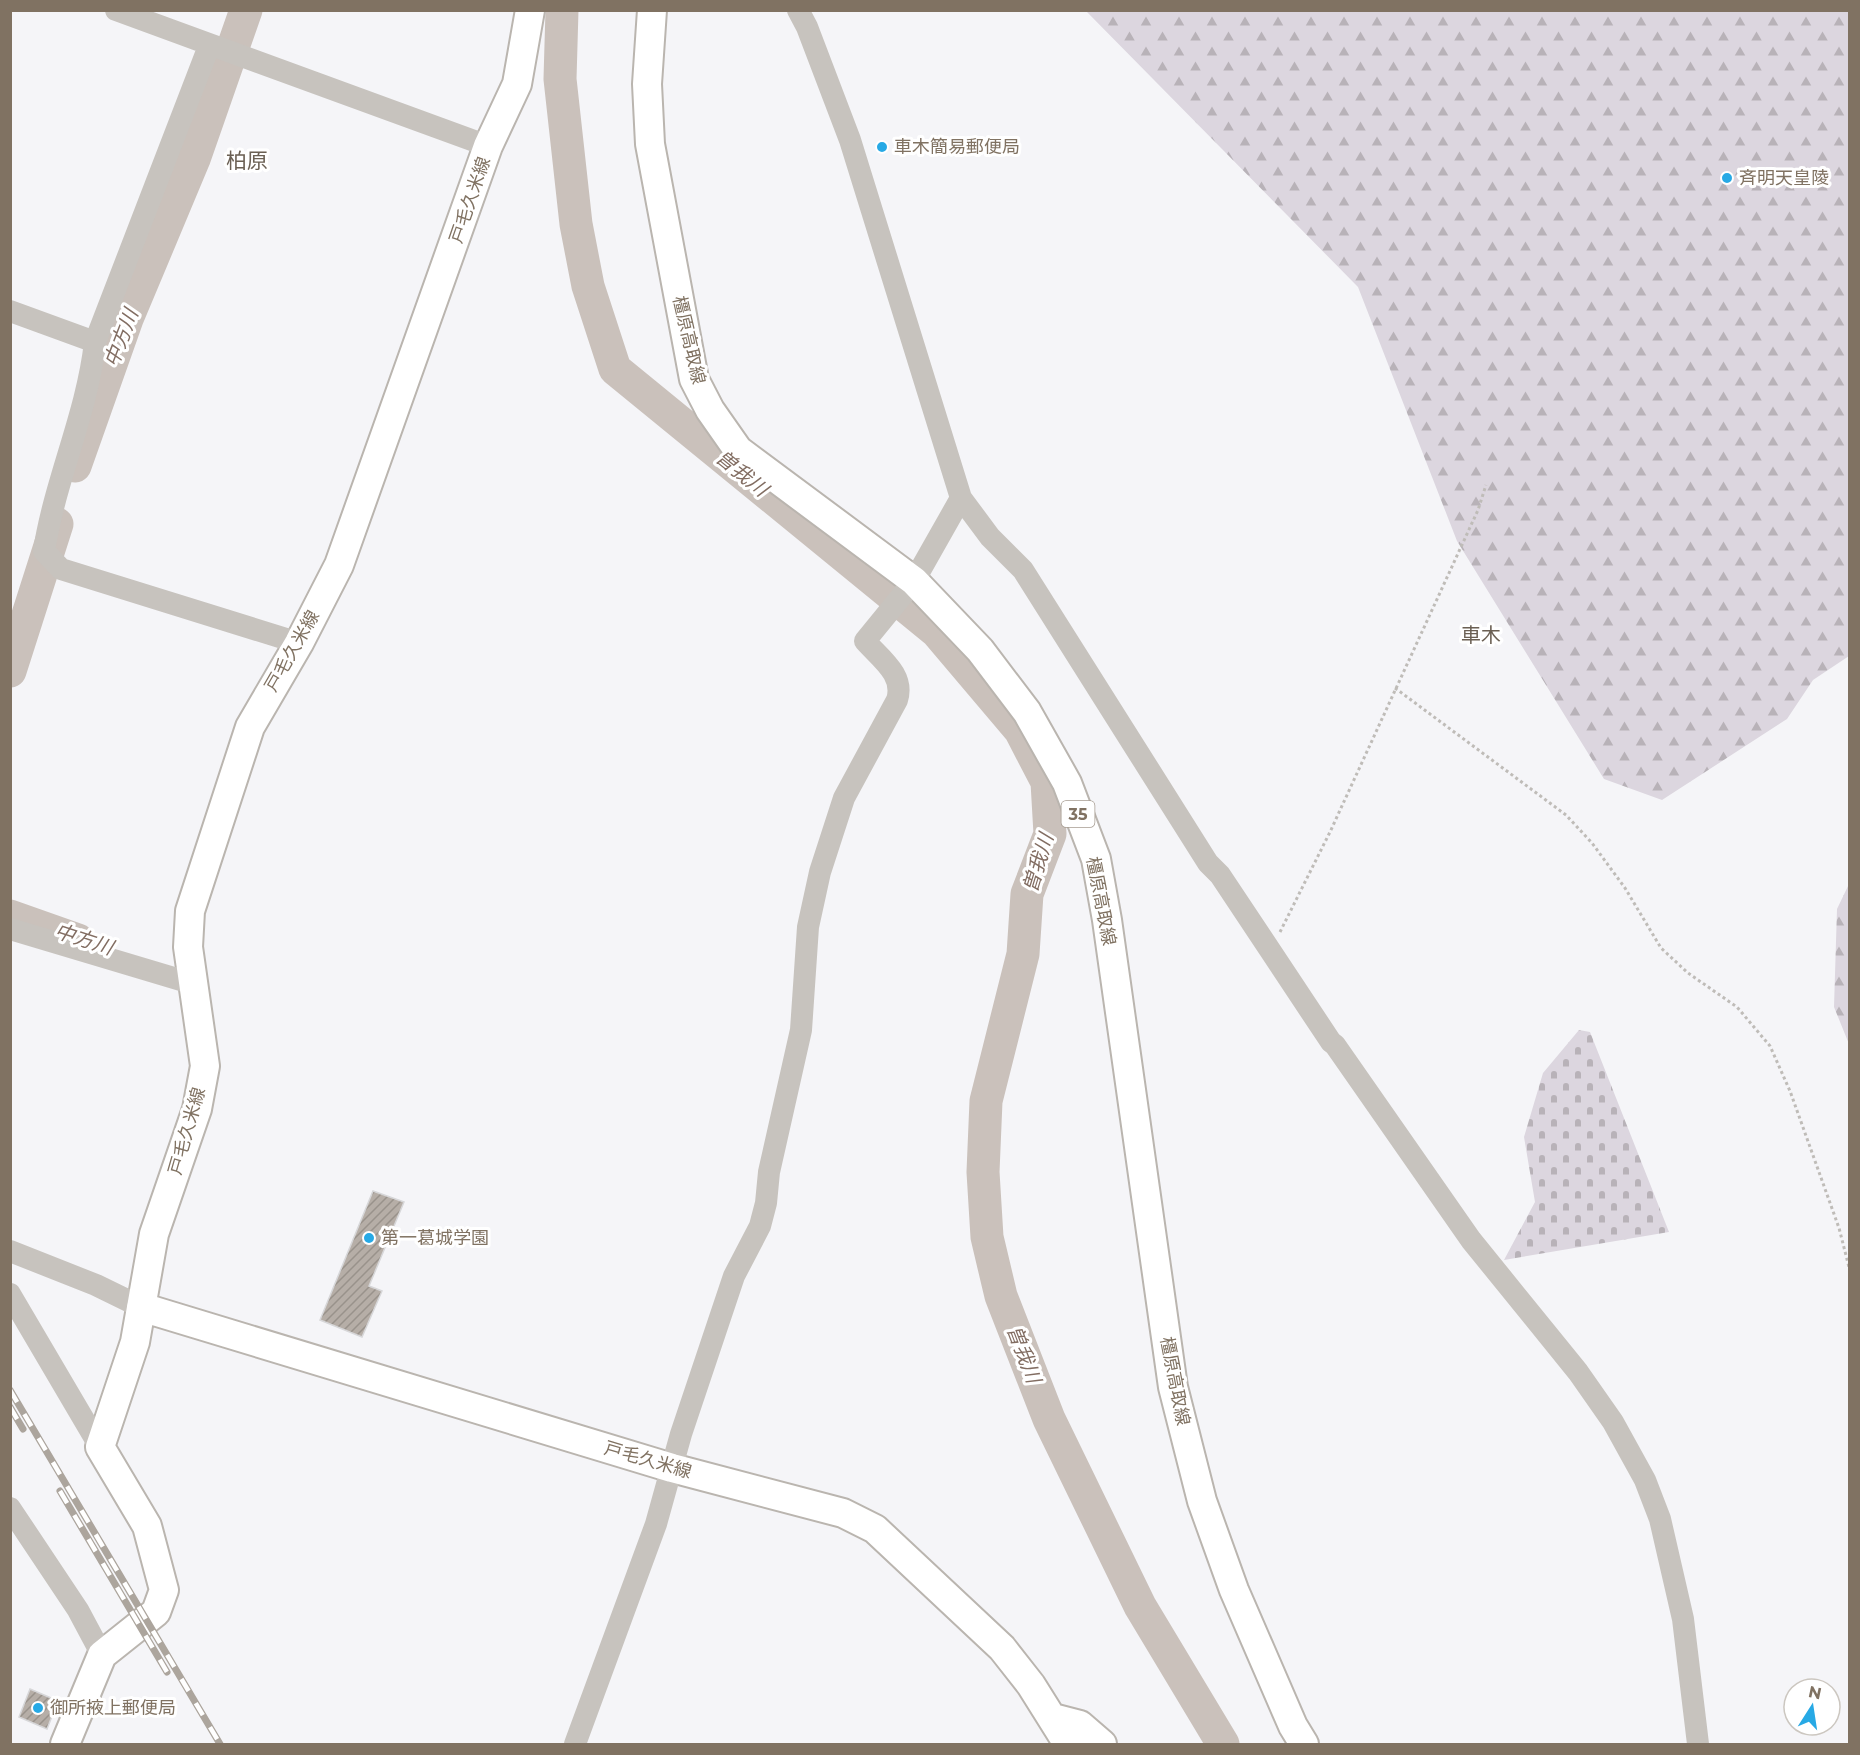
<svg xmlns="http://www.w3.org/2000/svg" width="1860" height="1755" viewBox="0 0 1860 1755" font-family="Montserrat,'Noto Sans JP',sans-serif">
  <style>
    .forest { fill: url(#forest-firs) }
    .cemetery { fill: url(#cemetery-stones) }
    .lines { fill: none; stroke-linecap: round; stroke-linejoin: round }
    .river { stroke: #cac1bb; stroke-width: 33 }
    .building { fill: url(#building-hatch); stroke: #d7d7d9; stroke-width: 1.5 }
    .major-casing { stroke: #bab5af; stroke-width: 32 }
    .path { stroke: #bfbcb8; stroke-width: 3; stroke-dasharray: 3 3; stroke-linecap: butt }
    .minor { stroke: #c7c3be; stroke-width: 22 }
    .major { stroke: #fff; stroke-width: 28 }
    .rail-casing { stroke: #aca59d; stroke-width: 7 }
    .rail { stroke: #fff; stroke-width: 4.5; stroke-dasharray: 14; stroke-linecap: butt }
    .poi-dot { fill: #27a9e5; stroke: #fff; stroke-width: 2 }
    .labels { text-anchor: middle; stroke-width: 6; stroke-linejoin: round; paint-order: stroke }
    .shield { fill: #fff; stroke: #a69c91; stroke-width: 1.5 }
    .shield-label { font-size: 16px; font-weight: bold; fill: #807262 }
    .poi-label { font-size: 18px; fill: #807262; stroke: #fff; text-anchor: start }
    .street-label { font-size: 18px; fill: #807262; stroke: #fff }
    .water-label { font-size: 20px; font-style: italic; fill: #826d62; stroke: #fff }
    .neighbourhood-label { font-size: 20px; fill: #6b6054; stroke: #fff }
    .quarter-label { font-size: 21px; fill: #6b6054; stroke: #fff }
  </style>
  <defs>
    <pattern id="forest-firs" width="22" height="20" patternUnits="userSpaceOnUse" patternTransform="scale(1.5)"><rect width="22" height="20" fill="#dcd6df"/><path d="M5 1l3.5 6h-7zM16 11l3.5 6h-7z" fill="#b8b2b8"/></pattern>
    <pattern id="cemetery-stones" width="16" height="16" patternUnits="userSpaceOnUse" patternTransform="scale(1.5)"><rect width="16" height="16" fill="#dcd6df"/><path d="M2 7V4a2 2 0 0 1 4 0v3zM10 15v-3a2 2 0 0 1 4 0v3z" fill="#b8b2b8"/></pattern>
    <pattern id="building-hatch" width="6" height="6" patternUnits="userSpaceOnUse" patternTransform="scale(1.5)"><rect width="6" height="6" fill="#b6aea7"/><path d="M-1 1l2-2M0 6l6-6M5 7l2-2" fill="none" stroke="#99928b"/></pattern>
  </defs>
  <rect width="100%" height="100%" fill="#f5f5f8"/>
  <path class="forest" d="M 1086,11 L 1849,11 L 1849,656 L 1813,680 L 1787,719 L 1662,800 L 1604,779 L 1457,541 L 1358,287 Z
    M 1849,884 L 1849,1044 L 1834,1007 L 1837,909 Z"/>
  <path class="cemetery" d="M 1579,1030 L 1590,1032 L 1669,1232 L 1504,1260 L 1535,1202 L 1524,1137 L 1543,1073 Z"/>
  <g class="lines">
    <path class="river" d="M 562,10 L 560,79 L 576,224 L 588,286 L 615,369 L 937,632 L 1020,730 L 1047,782 L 1050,834 L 1027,894 L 1023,954 L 986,1101 L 983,1172 L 987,1237 L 1001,1296 L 1049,1419 L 1140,1606 L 1223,1744
      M 75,466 L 127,319 L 194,159 L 246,10
      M 10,671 L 57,524
      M 10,916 L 78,940"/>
  </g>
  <path class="building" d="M 373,1191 L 404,1202 L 369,1286 L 382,1291 L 362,1337 L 320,1320 Z
    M 30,1689 L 58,1701 L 47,1729 L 19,1717 Z"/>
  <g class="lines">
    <defs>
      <path id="major" d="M 652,10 L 647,84 L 650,144 L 694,379 L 710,410 L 738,450 L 914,581 L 980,650 L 1027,712 L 1067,783 L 1096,859 L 1107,920 L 1173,1387 L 1202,1501 L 1234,1590 L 1293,1726 L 1304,1744
        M 141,1307 L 672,1468 L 843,1513 L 875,1529 L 1002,1648 L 1031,1685 L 1068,1744
        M 1053,1718 L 1080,1725 L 1102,1744
        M 65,1744 L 102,1655 L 156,1612 L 164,1590 L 147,1526 L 100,1447 L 135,1342 L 154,1234 L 197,1109 L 205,1066 L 188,947 L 190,911 L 250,727 L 299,643 L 339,565 L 488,146 L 517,84 L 530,10"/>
    </defs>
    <use href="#major" class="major-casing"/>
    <path class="path" d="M 1395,688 L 1566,815 L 1592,843 L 1625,888 L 1661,948 L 1688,973 L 1737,1007 L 1770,1046 L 1790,1091 L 1839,1228 L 1850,1271
      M 1280,932 L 1330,832 L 1478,510 L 1486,485"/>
    <path class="minor" d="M 116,10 L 488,146
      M 798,10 L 807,27 L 850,140 L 961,498 L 990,537 L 1023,570 L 1208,863 L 1220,875 L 1331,1042 L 1335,1045 L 1471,1240 L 1578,1372 L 1613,1422 L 1645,1480 L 1660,1519 L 1683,1619 L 1698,1744
      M 209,46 L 95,342 C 87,414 55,480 44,551 L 61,569 L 299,643
      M 10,311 L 95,342
      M 10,929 L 194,984
      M 10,1251 L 96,1285 L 141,1307
      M 10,1294 L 100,1447
      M 10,1508 L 78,1610 L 102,1655
      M 575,1744 L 656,1524 L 681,1434 L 734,1276 L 760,1226 L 766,1203 L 769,1172 L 801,1030 L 808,927 L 820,872 L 844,798 L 897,700 C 905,675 881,659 865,641 L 914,581 L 961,498"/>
    <use href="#major" class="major"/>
    <defs>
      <path id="rail" d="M 10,1390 L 220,1744
        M 10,1407 L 23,1429
        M 60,1491 L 167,1672"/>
    </defs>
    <use href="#rail" class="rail-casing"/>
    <use href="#rail" class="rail"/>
  </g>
  <g class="poi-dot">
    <circle cx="882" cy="147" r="6"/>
    <circle cx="1727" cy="178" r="6"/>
    <circle cx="369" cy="1238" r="6"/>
    <circle cx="38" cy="1708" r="6"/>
  </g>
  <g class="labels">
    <rect class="shield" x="1061.5" y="801" width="33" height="26" rx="4.5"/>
    <g class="shield-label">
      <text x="1078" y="820">35</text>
    </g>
    <g class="poi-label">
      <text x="894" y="153">車木簡易郵便局</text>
      <text x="1739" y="184">斉明天皇陵</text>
      <text x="381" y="1244">第一葛城学園</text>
      <text x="50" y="1714">御所掖上郵便局</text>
    </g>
    <g class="street-label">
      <text transform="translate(470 200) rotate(-71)" y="6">戸毛久米線</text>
      <text transform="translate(689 340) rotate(77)" y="6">橿原高取線</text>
      <text transform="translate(292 651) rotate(-60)" y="6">戸毛久米線</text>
      <text transform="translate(1101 901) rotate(79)" y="6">橿原高取線</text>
      <text transform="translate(187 1131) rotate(-74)" y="6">戸毛久米線</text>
      <text transform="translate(1175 1381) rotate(79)" y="6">橿原高取線</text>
      <text transform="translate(648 1460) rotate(16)" y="6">戸毛久米線</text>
    </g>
    <g class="water-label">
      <text transform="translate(121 338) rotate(-69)" y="7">中方川</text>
      <text transform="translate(742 473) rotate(39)" y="7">曽我川</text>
      <text transform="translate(1038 863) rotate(-73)" y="7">曽我川</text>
      <text transform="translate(84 939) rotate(18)" y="7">中方川</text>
      <text transform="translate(1024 1354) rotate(69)" y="7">曽我川</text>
    </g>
    <g class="neighbourhood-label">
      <text x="1481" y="642">車木</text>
    </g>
    <g class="quarter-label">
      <text x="247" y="168">柏原</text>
    </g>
  </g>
  <rect width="1860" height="1755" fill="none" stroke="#807262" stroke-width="24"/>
  <g transform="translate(1812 1707) rotate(12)"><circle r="28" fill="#ffffff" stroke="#ccc7c0" stroke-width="1.5"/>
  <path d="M0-4.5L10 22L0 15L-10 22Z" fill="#27a9e5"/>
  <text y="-9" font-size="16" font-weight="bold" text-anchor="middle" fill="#807262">N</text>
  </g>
</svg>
